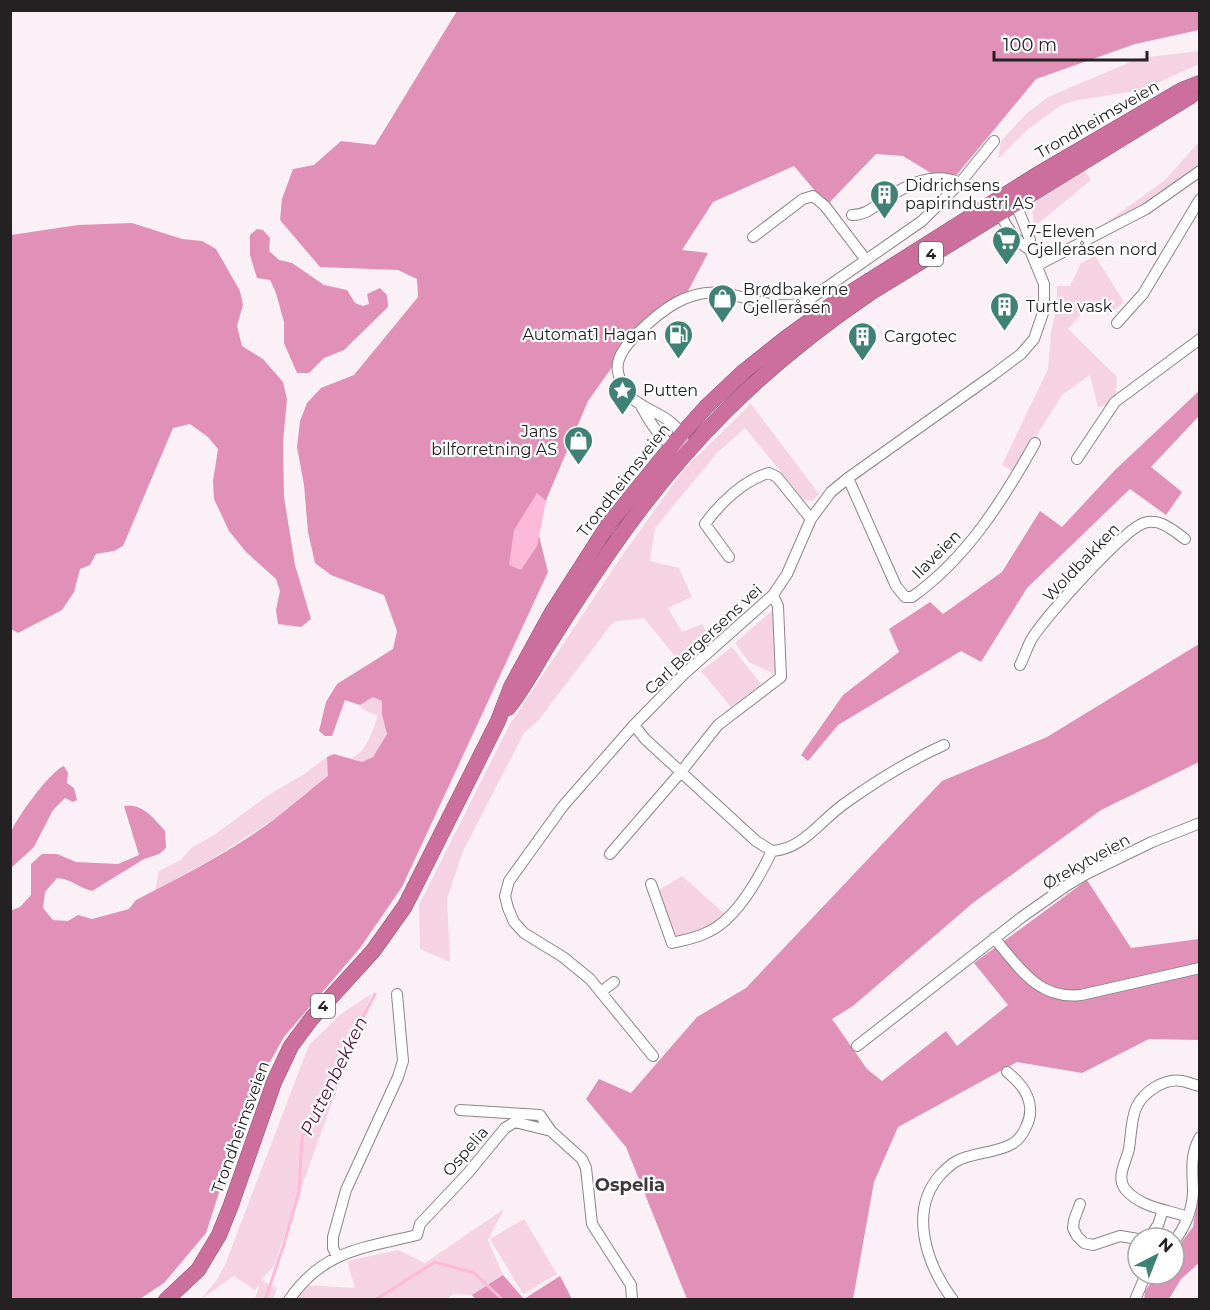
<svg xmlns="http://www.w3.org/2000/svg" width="1210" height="1310" viewBox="0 0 1210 1310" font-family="Montserrat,sans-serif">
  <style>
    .green { fill: #f5d3e2 }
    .forest { fill: #e191b7 }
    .water { fill: #fcbad8 }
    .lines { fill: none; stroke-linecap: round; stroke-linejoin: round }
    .stream { stroke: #fcbad8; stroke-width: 3 }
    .minor-casing { stroke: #8d8488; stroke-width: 12 }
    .highway-casing { stroke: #915472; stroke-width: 16 }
    .minor { stroke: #fff; stroke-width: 10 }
    .highway { stroke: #cc6f9d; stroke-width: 15 }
    .labels { text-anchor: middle; stroke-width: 4.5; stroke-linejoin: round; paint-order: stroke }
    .shield { fill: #fff; stroke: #666464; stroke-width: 1.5 }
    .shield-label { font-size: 15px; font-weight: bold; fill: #242122 }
    .street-label { font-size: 16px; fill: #242122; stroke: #fff }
    .poi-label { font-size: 16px; fill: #242122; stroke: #fff; text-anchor: start }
    .water-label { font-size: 18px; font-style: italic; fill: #58123b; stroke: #fff }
    .neighbourhood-label { font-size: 18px; font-weight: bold; fill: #40383b; stroke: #fff }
  </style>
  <rect width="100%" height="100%" fill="#fbf0f5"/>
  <path class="green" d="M 1199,51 L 1199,64 L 1142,90 L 1078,100 L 1061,105 L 1027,130 L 998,159 L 1001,141 L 1027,113 L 1048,97 L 1140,58 Z
    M 1199,142 L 1199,165 L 1151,201 L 1099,228 L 1165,180 Z
    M 1084,169 L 1091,180 L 1034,227 L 1032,207 L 1041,194 Z
    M 1095,256 L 1124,302 L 1108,315 L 1091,302 L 1068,329 L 1117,377 L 1115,403 L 1098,407 L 1090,375 L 1062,395 L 1014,472 L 1002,465 L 1048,369 L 1051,332 L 1057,307 L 1057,286 L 1070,286 L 1081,263 Z
    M 751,404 L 819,494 L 812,501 L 804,500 L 745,428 L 717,453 L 655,528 L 650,561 L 679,568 L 692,597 L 668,608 L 682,632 L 702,624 L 712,642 L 682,665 L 644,618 L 613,622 L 538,721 L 524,733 L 463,851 L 447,899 L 450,962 L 420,949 L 419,905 L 510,724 L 624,553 L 684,469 Z
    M 774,609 L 775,674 L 749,662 L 735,643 Z
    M 732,647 L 761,684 L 731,707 L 701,671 Z
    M 373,697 L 382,701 L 382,716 L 387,734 L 373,757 L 362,762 L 351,758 C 367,753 372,730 378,716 L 362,709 L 360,705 Z
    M 327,757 L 329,776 L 302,796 L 280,815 L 215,857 L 155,891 L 159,871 L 181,860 L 191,848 L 214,835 L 270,794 L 303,775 Z
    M 682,876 L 726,915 L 707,928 L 674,937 L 659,890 Z
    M 371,994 L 273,1267 L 261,1280 L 277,1288 L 273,1299 L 255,1299 L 260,1284 L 255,1290 L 234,1276 L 201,1299 L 216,1281 L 225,1265 L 309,1045 L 341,1014 Z
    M 504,1209 L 488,1240 L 503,1275 L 472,1295 L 454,1294 L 445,1300 L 291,1300 L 306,1285 L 355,1288 L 347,1261 L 398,1250 L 425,1263 Z
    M 524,1219 L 557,1274 L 523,1294 L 490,1239 Z"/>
  <path class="forest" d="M 457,11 L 1199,11 L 1199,30 L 1135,44 L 1036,79 L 949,184 L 903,156 L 876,154 L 827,205 L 794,166 L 713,202 L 682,250 L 708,253 L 688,291 L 675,300 L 635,335 L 588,401 L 536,524 L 548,572 L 402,887 L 360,948 L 284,1037 L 258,1083 L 236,1140 L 206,1233 L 164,1283 L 140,1299 L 11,1299 L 10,911 L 20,907 L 31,895 L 31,864 L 42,854 L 57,854 L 76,862 L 118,864 L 139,855 L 124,806 C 141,802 155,819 165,831 L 166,848 L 159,854 L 144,859 L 92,891 C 77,887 72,879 57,878 L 45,892 L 43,908 L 53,920 L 68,921 L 78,915 L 92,919 L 129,909 L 136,900 C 183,876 239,847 281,814 C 297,801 312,788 328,776 L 327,757 L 334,754 L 362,762 L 373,757 L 387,734 L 382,715 L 382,701 L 373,697 L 360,705 L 345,700 L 332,736 L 325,736 L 319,731 L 326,702 L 337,684 L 393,649 L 397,631 L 384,595 L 331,575 L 315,563 L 308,532 L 304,485 L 297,447 L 300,421 L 307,403 L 321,388 L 354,375 L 418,297 L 417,279 L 398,270 L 320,267 L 280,220 L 282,199 L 293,169 L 314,165 L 341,141 L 375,145 Z
    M 132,223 L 182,239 L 202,241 L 216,249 L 240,291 L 243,305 L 237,326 L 242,346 L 263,359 L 283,382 L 287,399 L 283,442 L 284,497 L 295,565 L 311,619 L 301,627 L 278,624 L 276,610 L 280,591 L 276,579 L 246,552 L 229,531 L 214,499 L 213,481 L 218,449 L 208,437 L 190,424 L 173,428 L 123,546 L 114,551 L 96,554 L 90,565 L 80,569 L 74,592 L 62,610 L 18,633 L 11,629 L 11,235 L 78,225 Z
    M 257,229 L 263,230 L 270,238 L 269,251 L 279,260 L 292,263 L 324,285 L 347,290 L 355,303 L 363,306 L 369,304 L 367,294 L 380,288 L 387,295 L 388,307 L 344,350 L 324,358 L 309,373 L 297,373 L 284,343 L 284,322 L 276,293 L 270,280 L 257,278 L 250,255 L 250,235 Z
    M 1199,391 L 1199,416 L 1151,467 L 1182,492 L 1166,515 L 1130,489 L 1027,588 L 981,662 L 961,651 L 838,725 L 808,761 L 801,755 L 843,695 L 899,652 L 889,629 L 930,602 L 943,614 L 1002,572 L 1040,511 L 1062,527 L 1115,470 Z
    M 1199,644 L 1199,762 L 1101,810 L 974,902 L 853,1006 L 832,1019 L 867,1069 L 882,1081 L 946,1031 L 957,1046 L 1008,1005 L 974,963 L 1087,880 L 1131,948 L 1199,939 L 1199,1040 L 1149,1039 L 1082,1073 L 1017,1062 L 898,1127 L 874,1182 L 853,1299 L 687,1299 L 626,1147 L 586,1099 L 599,1079 L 631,1093 L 697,1017 L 746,988 L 942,781 L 1047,737 Z
    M 64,766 L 68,773 L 67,783 L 74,788 L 77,800 L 73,802 L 65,798 L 53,810 L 34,847 L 11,868 C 10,858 8,845 10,835 C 14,821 50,771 64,766 Z
    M 1199,1159 L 1199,1263 L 1181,1279 L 1169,1299 L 1144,1300 L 1145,1291 L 1157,1274 L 1174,1274 L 1174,1252 L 1193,1227 L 1199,1188 Z
    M 503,1275 L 524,1299 L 560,1276 L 572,1299 L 475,1299 L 472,1295 Z"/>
  <path class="water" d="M 537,493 L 546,501 L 537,546 L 521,570 L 509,565 L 514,530 Z"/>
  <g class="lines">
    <path class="stream" d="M 265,1300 L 283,1247 L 299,1192 L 302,1136 L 375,994
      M 375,1300 L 435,1262 L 474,1273 L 503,1300"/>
    <defs>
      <path id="minor" d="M 1000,208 C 1001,223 1018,243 1030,250
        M 852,215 C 867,215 873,207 885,199 C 909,184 933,171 960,183
        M 753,237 L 803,199 L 813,196 L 825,206 L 866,260
        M 1038,265 L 1146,209 L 1200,171
        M 1117,323 L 1143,294 L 1200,199
        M 641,406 C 650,422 660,440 677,448
        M 687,452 C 685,447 684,439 681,434 C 664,406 625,412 618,372 C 615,357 628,343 638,333 C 661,310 688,289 722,293 C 752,297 777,313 807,301 L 922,221 L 960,183 L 994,141
        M 1077,459 L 1115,402 L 1200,339
        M 848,478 L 896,586 L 905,597 L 912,597 C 967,558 1003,500 1035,443
        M 729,557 L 705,524 C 720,503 744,480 769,473 L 777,477 L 811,519
        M 1020,665 C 1024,657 1027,648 1031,640 C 1044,618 1123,530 1144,523 C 1160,518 1173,530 1185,539
        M 634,725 L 645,739 L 756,841 L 772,851 C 803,849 820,821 844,804 C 876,781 908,761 944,745
        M 610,854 L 681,772 L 718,725 L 781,677 L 778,606 L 773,595
        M 651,884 L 672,943 C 684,940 697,938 708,932 C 737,919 759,878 772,851
        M 994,938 C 1019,967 1038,1000 1081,995 L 1200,968
        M 602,991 L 614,982
        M 857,1046 L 1022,917 L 1066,886 L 1086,874 L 1152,842 L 1200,823
        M 653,1056 L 590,979 L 563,957 L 524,933 L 514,922 L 508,908 L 505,896 L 509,881 L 563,806 L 634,725 L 684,674 L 773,595 L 787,574 L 811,519 L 831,492 L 848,478 L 993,375 L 1021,354 L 1034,339 L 1044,310 L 1044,284 L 1030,250 L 1030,240 L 1024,224 L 1019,212 L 1009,201
        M 460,1110 L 540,1115 L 551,1131
        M 1080,1204 L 1074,1220 L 1073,1228 L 1077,1236 L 1084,1243 L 1093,1245 L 1120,1236 L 1138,1239
        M 1188,1217 C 1166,1209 1141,1208 1125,1189 C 1116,1177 1126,1162 1129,1149 C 1131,1136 1131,1120 1136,1108 C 1143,1092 1164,1078 1182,1081 C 1188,1082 1194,1085 1200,1086
        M 1149,1238 L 1158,1225 L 1163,1210
        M 1174,1241 C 1185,1228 1192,1210 1193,1193 C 1193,1173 1189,1156 1200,1137
        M 337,1256 L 333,1248 L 333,1237 L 346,1190 L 398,1077 L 403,1061 L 397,994
        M 289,1300 C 323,1250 364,1248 417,1235 L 420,1224 L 468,1173 L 505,1128 L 515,1122 L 551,1131 L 582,1159 L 586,1168 L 592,1224 L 631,1285 L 632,1300
        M 953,1300 C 926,1264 908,1210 941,1174 C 945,1170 950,1165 955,1162 C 972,1152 994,1154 1012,1144 C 1019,1140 1023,1134 1026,1127 C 1037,1105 1025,1086 1007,1072
        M 1135,1300 L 1146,1274"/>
      <path id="highway" d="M 508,708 C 525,687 537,662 552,639 C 569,611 588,583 607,555 C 681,447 762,366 870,293 L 1191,96
        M 166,1300 L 198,1270 L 219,1235 L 231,1205 L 274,1082 L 291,1046 L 312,1018 L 373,951 L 405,906 L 498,721 L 511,687 L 551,614 L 608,525 L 681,435 L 706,407 L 742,373 L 786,338 L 837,301 L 1035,176 L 1182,90 L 1200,83"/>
    </defs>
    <use href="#minor" class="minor-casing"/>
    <use href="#highway" class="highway-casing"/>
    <use href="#minor" class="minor"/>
    <use href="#highway" class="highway"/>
  </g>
  <defs>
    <symbol id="building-pin" viewBox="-11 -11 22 30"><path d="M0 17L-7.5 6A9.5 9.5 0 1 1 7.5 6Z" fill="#3f8275" stroke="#fff"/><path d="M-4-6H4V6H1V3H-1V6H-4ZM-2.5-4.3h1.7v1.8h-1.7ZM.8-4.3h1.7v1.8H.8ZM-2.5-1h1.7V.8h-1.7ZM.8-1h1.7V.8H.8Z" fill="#fff"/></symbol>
    <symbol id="supermarket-pin" viewBox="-11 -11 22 30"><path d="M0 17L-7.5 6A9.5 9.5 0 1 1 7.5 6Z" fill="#3f8275" stroke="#fff"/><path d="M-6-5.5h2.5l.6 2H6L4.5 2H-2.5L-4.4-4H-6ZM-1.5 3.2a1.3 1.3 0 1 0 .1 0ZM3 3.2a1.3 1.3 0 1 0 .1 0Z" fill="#fff"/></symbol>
    <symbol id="shop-pin" viewBox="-11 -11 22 30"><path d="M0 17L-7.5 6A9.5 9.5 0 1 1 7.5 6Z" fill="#3f8275" stroke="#fff"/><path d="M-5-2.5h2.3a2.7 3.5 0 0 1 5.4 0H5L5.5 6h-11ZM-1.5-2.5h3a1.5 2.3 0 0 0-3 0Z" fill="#fff"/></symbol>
    <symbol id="fuel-pin" viewBox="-11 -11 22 30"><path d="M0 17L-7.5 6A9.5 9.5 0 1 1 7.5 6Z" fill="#3f8275" stroke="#fff"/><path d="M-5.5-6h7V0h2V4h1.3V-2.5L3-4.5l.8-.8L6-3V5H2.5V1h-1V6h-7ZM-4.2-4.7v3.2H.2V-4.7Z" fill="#fff"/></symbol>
    <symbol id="sight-pin" viewBox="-11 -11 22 30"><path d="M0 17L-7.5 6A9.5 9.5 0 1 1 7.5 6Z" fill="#3f8275" stroke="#fff"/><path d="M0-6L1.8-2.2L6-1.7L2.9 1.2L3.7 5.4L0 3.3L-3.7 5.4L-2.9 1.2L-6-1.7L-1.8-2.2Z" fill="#fff"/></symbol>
  </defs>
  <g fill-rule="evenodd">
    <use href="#building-pin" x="868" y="178" width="33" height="45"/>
    <use href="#supermarket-pin" x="990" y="224" width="33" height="45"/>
    <use href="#shop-pin" x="706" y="282" width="33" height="45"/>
    <use href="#building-pin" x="988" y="290" width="33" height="45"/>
    <use href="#fuel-pin" x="662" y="318" width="33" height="45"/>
    <use href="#building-pin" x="846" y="320" width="33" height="45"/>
    <use href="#sight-pin" x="606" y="374" width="33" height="45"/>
    <use href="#shop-pin" x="562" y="424" width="33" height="45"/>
  </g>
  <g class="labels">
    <g class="shield">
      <rect x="919" y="242" width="24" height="24" rx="4.5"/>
      <rect x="311" y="994" width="24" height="24" rx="4.5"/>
    </g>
    <g class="shield-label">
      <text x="931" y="259">4</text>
      <text x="323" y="1011">4</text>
    </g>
    <g class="street-label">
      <text transform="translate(1097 119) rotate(-30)" y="6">Trondheimsveien</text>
      <text transform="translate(623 480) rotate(-52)" y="6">Trondheimsveien</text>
      <text transform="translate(936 554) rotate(-45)" y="6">Ilaveien</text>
      <text transform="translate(1081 562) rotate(-46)" y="6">Woldbakken</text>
      <text transform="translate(703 639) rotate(-43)" y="6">Carl Bergersens vei</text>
      <text transform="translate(1086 861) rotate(-29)" y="6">Ørekytveien</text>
      <text transform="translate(240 1127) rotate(-70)" y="6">Trondheimsveien</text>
      <text transform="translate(465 1151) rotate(-49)" y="6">Ospelia</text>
    </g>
    <g class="poi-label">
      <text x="905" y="191">Didrichsens<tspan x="905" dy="18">papirindustri AS</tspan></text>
      <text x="1027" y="237">7-Eleven<tspan x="1027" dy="18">Gjelleråsen nord</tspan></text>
      <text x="743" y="295">Brødbakerne<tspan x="743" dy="18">Gjelleråsen</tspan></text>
      <text x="1026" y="312">Turtle vask</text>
      <text x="657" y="340" text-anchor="end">Automat1 Hagan</text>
      <text x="884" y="342">Cargotec</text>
      <text x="643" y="396">Putten</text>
      <text x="557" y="437" text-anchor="end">Jans<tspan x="557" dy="18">bilforretning AS</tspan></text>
    </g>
    <g class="water-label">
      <text transform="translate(334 1076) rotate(-64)" y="6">Puttenbekken</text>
    </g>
    <g class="neighbourhood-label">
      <text x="630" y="1191">Ospelia</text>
    </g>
  </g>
  <rect width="1210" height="1310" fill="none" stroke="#242122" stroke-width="24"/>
  <g transform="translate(1156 1256) rotate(42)"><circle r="28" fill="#ffffff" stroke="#a7a6a7" stroke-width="1.5"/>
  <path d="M0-4.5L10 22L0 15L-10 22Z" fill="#3f8275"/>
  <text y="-9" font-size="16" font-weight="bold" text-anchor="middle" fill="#242122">N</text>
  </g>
  <path d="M994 51v9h153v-9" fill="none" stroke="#242122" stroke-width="3"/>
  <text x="1003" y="51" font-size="18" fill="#242122" stroke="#ffffff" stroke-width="4.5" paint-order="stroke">100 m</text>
</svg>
